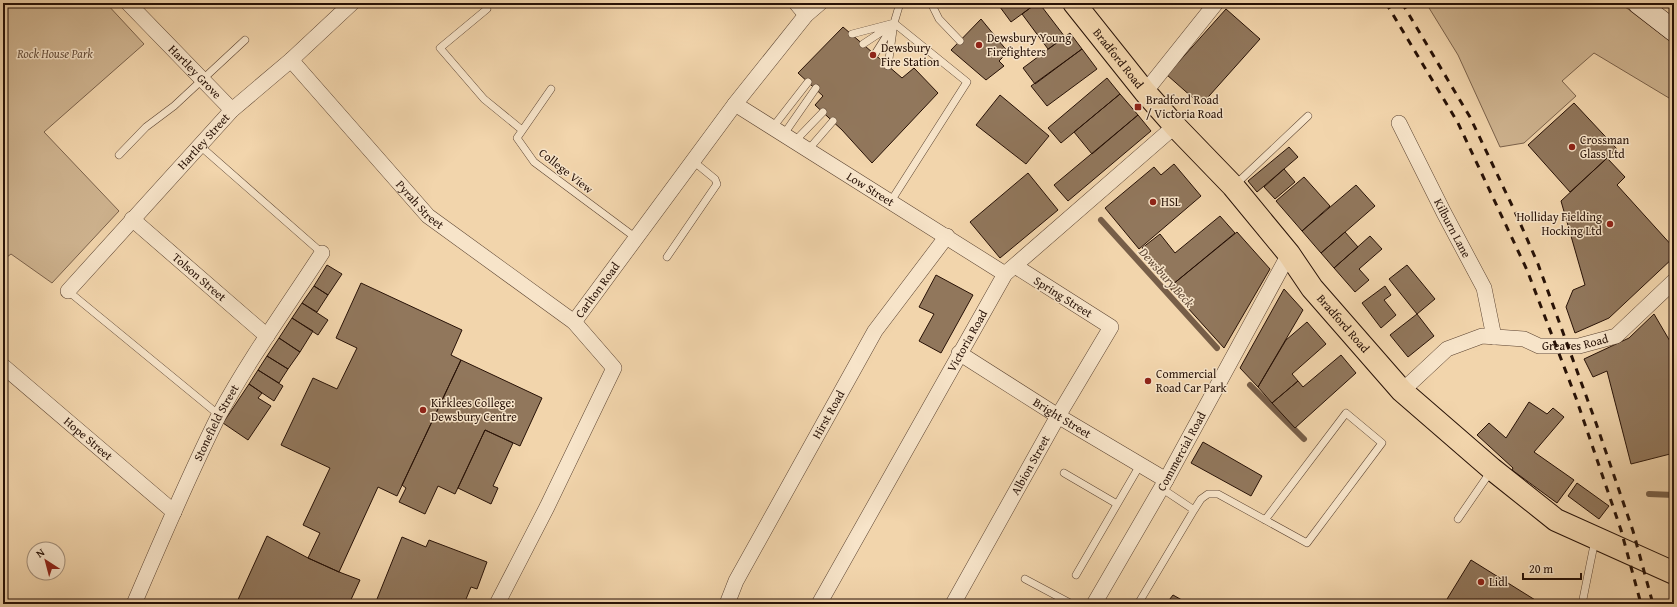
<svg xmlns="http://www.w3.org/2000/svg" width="1677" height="607" viewBox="0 0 1677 607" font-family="'Gentium Book Plus',serif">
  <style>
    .green { fill: #cfb490; stroke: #7b624b }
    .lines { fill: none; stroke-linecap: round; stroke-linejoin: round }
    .stream { stroke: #775e48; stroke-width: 6 }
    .building { fill: #91775c; stroke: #271106 }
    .lane-casing { stroke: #5a4230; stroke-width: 8 }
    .street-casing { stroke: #5a4230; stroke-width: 16 }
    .secondary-casing { stroke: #271106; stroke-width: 22 }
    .primary-casing { stroke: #271106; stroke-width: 24 }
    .lane { stroke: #f7e4c9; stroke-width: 7 }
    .street { stroke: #f7e4c9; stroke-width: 15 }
    .secondary { stroke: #f7e4c9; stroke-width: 21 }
    .primary { stroke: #f2d5ac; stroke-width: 22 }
    .rail { stroke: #271106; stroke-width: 3; stroke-dasharray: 7 7; stroke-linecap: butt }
    .poi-dot { fill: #8f2418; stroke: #f7e4c9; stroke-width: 1.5 }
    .labels { text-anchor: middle; stroke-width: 3; stroke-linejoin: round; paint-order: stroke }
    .poi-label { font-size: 12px; fill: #271106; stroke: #f7e4c9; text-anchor: start }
    .park-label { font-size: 12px; font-style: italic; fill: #624a36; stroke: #f7e4c9 }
    .street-label { font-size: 12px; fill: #271106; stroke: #f7e4c9 }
    .water-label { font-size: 13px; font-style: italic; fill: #634b37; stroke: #f7e4c9 }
  </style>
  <rect width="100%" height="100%" fill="#f2d5ac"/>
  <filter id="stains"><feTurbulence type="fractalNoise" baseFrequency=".005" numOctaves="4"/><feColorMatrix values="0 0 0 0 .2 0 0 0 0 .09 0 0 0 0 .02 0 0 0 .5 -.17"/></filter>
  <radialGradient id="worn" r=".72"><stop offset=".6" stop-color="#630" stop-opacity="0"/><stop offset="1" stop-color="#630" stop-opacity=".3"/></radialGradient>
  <path class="green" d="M 3,3 L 106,3 L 144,44 L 44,132 L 119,211 L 52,283 L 11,254 L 3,260 Z
    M 1426,3 L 1620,3 L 1674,44 L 1674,101 L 1594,53 L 1562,81 L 1576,96 L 1524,143 L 1500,147 L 1458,55 Z"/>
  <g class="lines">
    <path class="stream" d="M 1101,220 L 1217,348
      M 1250,385 L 1304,439
      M 1649,494 L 1674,495"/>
  </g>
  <path class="building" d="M 997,3 L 1037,3 L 1011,22 Z
    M 1037,3 L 1039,3 L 1065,37 L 1048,49 L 1022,14 Z
    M 1226,9 L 1260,39 L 1201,105 L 1167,75 Z
    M 981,19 L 1008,52 L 999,61 L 1004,66 L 986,80 L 951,50 Z
    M 843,27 L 902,78 L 914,68 L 938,93 L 872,163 L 842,130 L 815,105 L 823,96 L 798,73 Z
    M 1070,33 L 1082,49 L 1035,84 L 1023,68 Z
    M 1082,49 L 1097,69 L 1047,106 L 1031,86 Z
    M 1107,78 L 1120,94 L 1061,143 L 1048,128 Z
    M 1120,94 L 1138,115 L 1092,154 L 1074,132 Z
    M 1000,95 L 1049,136 L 1026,164 L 976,125 Z
    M 1574,103 L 1617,149 L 1570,192 L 1528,145 Z
    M 1138,115 L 1151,131 L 1068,201 L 1054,185 Z
    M 1289,147 L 1298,157 L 1257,192 L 1248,181 Z
    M 1607,158 L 1625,177 L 1617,185 L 1674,248 L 1674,257 L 1609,318 L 1575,333 L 1566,307 L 1573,290 L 1585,285 L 1561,201 Z
    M 1174,164 L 1201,196 L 1139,249 L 1105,208 L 1154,167 L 1161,175 Z
    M 1284,169 L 1295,182 L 1275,199 L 1264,187 Z
    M 1028,173 L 1058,210 L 1000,258 L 970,222 Z
    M 1304,177 L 1330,206 L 1302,231 L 1276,201 Z
    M 1356,185 L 1375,206 L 1321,253 L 1302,231 Z
    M 1220,216 L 1235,233 L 1172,285 L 1142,248 L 1160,234 L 1175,253 Z
    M 1237,232 L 1270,269 L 1224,348 L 1168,286 L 1172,285 Z
    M 1345,232 L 1358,247 L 1334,268 L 1321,253 Z
    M 1370,236 L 1382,249 L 1359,269 L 1369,280 L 1355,292 L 1334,268 Z
    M 327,265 L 342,274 L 328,295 L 314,286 Z
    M 1407,265 L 1435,299 L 1417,314 L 1389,279 Z
    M 936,275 L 973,295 L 941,353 L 919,341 L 934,314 L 919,307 Z
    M 361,283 L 462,330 L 451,355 L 461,360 L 397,496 L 378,487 L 339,572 L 308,558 L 320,533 L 303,525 L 330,468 L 281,445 L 313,378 L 337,389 L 357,348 L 336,338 Z
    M 314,286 L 328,295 L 317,312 L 302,303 Z
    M 1385,286 L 1391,295 L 1384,300 L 1396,315 L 1381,328 L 1362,303 Z
    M 1284,289 L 1303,310 L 1258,387 L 1240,368 Z
    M 302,303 L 328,320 L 318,335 L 292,318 Z
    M 1417,314 L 1434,336 L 1408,357 L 1390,335 Z
    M 1654,314 L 1674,348 L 1674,453 L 1631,464 L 1607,371 L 1593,377 L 1584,359 L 1629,338 Z
    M 292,318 L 313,331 L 300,352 L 279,338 Z
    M 1307,322 L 1326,344 L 1292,374 L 1298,381 L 1272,403 L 1258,387 L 1286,340 Z
    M 279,338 L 300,352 L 288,369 L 267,356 Z
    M 1341,355 L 1356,373 L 1295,428 L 1272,403 L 1298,381 L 1303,387 Z
    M 267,356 L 288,369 L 279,383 L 258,370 Z
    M 461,360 L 542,398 L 520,446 L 485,430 L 455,494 L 438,486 L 425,514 L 399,502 L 406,488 L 402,485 Z
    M 258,370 L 283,386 L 274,401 L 249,384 Z
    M 249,384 L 262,393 L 258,398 L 271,406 L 248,440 L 223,423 Z
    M 1529,402 L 1547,414 L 1553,408 L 1564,417 L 1534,452 L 1574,480 L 1557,503 L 1512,470 L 1513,468 L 1477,435 L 1489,423 L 1506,438 Z
    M 485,430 L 513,443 L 493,486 L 498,488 L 491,504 L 458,488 Z
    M 1203,442 L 1262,476 L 1251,496 L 1191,463 Z
    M 1577,483 L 1609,506 L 1599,519 L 1568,496 Z
    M 267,536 L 308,558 L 339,572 L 360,580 L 349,604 L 236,604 Z
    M 402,537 L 426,547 L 429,540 L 487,562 L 477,589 L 471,587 L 464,604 L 375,604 Z
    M 1471,560 L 1540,603 L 1541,604 L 1444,604 Z
    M 1173,595 L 1189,604 L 1166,604 Z"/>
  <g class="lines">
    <defs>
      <path id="lane" d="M 931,3 L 939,19 L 960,41
        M 487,9 L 440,48 L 484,99 L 522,130
        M 852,34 L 894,23
        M 863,44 L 889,27
        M 875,54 L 892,27
        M 888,66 L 894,23 L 900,3
        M 551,89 L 517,138 L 534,162 L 636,238
        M 773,127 L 808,82
        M 784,134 L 816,88
        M 795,141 L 823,112
        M 199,145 L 322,253
        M 808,150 L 833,121
        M 119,155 L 146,127 L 174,106 L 245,40
        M 1235,185 L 1308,116
        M 891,201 L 967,82 L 894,23
        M 667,257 L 717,184 L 715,179 L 693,161
        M 68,291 L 219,415
        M 1064,473 L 1117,504
        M 1161,488 L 1194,510 L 1201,499 L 1208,494 L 1218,494 L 1307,543 L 1382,443 L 1346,413 L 1265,520
        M 1458,519 L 1491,471
        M 1076,575 L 1140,465
        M 1025,579 L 1072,604
        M 1138,604 L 1194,510
        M 1582,604 L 1595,540"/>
      <g id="street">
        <path id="s1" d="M 128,3 L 232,110"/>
        <path d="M 796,3 L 806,15"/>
        <path id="s2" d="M 291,60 L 428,216 L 574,322"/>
        <path d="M 1145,92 L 1216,3"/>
        <path id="s3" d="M 735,104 L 1005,274"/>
        <path id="s4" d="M 1399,123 L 1444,213 L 1484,288 L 1494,337"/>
        <path id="s5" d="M 132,219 L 267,336"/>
        <path id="s6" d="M 68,291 L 232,110 L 291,60 L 352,3"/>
        <path id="s7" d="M 959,353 L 1058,416 L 1166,480"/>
        <path id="s8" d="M 3,366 L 174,512"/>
        <path id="s9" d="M 1402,391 L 1447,349 L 1482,336 L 1524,339 L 1539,346 L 1579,346 L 1616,336 L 1674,281"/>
        <path id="s10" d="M 134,604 C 161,541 188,477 219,415 C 249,359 287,307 322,253"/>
        <path id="s11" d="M 497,604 L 547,507 L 614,368 L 574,322 L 735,104 L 806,15 L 820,3"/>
        <path id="s12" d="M 727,604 L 736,581 L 875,331 L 947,236"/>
        <path id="s13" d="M 819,604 L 1005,274 L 1175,126"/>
        <path id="s14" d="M 953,604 L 1058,416 L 1111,327 L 1015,266"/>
        <path id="s15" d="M 1094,604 L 1166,480 L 1289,254"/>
      </g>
      <path id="secondary" d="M 1638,3 L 1674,31"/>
      <g id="primary">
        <path id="s16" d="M 1074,3 L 1145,92 L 1175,126 L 1233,186 L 1289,254 L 1312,288 L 1402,391 L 1492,469 L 1556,520 L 1674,573"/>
      </g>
    </defs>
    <use href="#lane" class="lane-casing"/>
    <use href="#street" class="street-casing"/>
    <use href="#secondary" class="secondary-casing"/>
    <use href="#primary" class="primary-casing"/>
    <use href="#lane" class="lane"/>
    <use href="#street" class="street"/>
    <use href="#secondary" class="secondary"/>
    <use href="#primary" class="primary"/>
    <path class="rail" d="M 1386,3 L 1458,123 L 1527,270 L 1576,398 L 1621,530 L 1641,604
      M 1402,3 L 1470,117 L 1517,216 L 1538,264 L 1596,423 L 1633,531 L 1653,604"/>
  </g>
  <g class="poi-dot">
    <circle cx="979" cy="45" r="4"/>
    <circle cx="873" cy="55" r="4"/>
    <rect x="1134" y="103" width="8" height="8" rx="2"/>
    <circle cx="1572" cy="147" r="4"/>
    <circle cx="1153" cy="202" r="4"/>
    <circle cx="1610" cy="224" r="4"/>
    <circle cx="1148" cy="381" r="4"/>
    <circle cx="423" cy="410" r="4"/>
    <circle cx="1481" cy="582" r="4"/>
  </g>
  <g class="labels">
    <g class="poi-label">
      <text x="987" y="42">Dewsbury Young<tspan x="987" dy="14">Firefighters</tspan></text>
      <text x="881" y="52">Dewsbury<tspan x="881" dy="14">Fire Station</tspan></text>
      <text x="1146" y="104">Bradford Road<tspan x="1146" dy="14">/ Victoria Road</tspan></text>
      <text x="1580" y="144">Crossman<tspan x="1580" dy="14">Glass Ltd</tspan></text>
      <text x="1161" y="206">HSL</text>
      <text x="1602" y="221" text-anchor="end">Holliday Fielding<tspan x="1602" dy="14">Hocking Ltd</tspan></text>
      <text x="1156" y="378">Commercial<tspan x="1156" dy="14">Road Car Park</tspan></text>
      <text x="431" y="407">Kirklees College:<tspan x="431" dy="14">Dewsbury Centre</tspan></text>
      <text x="1489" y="586">Lidl</text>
    </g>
    <g class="park-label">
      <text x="55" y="58">Rock House Park</text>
    </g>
    <g class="street-label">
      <text dy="4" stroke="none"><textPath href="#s16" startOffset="71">Bradford Road</textPath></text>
      <text dy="4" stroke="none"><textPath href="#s1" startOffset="96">Hartley Grove</textPath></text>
      <text dy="4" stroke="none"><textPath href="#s6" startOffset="202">Hartley Street</textPath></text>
      <text transform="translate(566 171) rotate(38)" y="4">College View</text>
      <text dy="4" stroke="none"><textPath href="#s3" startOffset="160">Low Street</textPath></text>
      <text dy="4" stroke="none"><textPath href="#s2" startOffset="194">Pyrah Street</textPath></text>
      <text dy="4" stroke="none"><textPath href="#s4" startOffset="118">Kilburn Lane</textPath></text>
      <text dy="4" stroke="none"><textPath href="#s5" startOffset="89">Tolson Street</textPath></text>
      <text dy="4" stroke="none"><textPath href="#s11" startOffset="364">Carlton Road</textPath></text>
      <text transform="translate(1063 297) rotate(32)" y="4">Spring Street</text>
      <text dy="4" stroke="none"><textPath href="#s16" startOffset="419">Bradford Road</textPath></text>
      <text dy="4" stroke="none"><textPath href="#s13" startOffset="302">Victoria Road</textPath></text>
      <text dy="4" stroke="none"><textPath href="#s9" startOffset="194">Greaves Road</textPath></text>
      <text dy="4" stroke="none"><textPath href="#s12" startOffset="215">Hirst Road</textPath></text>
      <text dy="4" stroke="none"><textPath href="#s7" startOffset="122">Bright Street</textPath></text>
      <text dy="4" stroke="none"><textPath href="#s10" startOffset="199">Stonefield Street</textPath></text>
      <text dy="4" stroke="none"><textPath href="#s8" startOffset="112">Hope Street</textPath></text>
      <text dy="4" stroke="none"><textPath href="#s15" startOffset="176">Commercial Road</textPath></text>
      <text dy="4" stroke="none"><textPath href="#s14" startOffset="159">Albion Street</textPath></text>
    </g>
    <g class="water-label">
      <text transform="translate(1167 277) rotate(48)" y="5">Dewsbury Beck</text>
    </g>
  </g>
  <rect width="1677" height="607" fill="none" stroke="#f2d5ac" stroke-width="16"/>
  <rect x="4" y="4" width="1669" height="599" fill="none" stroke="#271106" stroke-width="2"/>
  <rect x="8" y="8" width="1661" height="591" fill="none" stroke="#271106"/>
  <g transform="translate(46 561) rotate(324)"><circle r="19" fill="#f7e4c9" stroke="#a4907b"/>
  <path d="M0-3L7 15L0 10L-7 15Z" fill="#8f2418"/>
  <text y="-6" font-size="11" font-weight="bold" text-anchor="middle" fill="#271106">N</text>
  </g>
  <path d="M1523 573v6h58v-6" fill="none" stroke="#271106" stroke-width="2"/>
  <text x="1529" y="573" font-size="12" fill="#271106" stroke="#f7e4c9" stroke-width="3" paint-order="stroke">20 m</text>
  <rect width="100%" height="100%" filter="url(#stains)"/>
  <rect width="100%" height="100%" fill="url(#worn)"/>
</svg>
